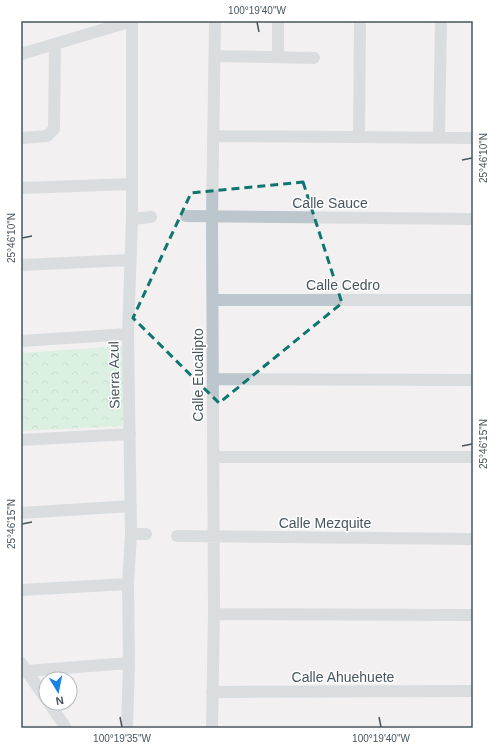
<svg xmlns="http://www.w3.org/2000/svg" width="494" height="749" viewBox="0 0 494 749" font-family="Helvetica,sans-serif">
  <style>
    .park { fill: url(#park-crowns) }
    .lines { fill: none; stroke-linecap: round; stroke-linejoin: round }
    .minor { stroke: #bcc6cd; stroke-width: 12 }
    .marked { fill: none; stroke: #0f766e; stroke-width: 3; stroke-dasharray: 8 5; stroke-linejoin: round }
    .ticks { fill: none; stroke: #48555e; stroke-width: 1.5 }
    .labels { text-anchor: middle; stroke-width: 3; stroke-linejoin: round; paint-order: stroke }
    .street-label { font-size: 14px; fill: #48555e; stroke: #fff }
    .neatline { fill: none; stroke: #48555e; stroke-width: 1.5 }
    .ticks-label { font-size: 10px; text-anchor: middle; fill: #48555e }
  </style>
  <defs>
    <pattern id="park-crowns" width="20" height="18" patternUnits="userSpaceOnUse"><rect width="20" height="18" fill="#bff0ce"/><path d="M2 6a3 3 0 1 1 6 0M12 15a3 3 0 1 1 6 0" fill="none" stroke="#9dc5aa"/></pattern>
  </defs>
  <rect width="100%" height="100%" fill="#f3f0f1"/>
  <path class="park" d="M 124,346 L 123,426 L 21,431 L 21,353 Z"/>
  <g class="lines">
    <path class="minor" d="M 21,54 L 132,21
      M 215,56 L 314,58
      M 278,57 L 278,21
      M 214,136 L 473,138
      M 359,137 L 360,21
      M 439,137 L 441,21
      M 21,138 L 47,136 L 54,129 L 55,44
      M 21,188 L 132,184
      M 186,216 L 473,219
      M 132,219 L 151,217
      M 21,265 L 130,260
      M 213,300 L 473,300
      M 21,341 L 128,334
      M 213,379 L 473,380
      M 21,440 L 130,434
      M 213,457 L 473,457
      M 21,513 L 131,506
      M 131,534 L 146,534
      M 177,536 L 473,539
      M 21,590 L 128,584
      M 214,614 L 473,615
      M 21,663 L 46,699
      M 26,671 L 129,663
      M 212,692 L 473,691
      M 49,703 L 66,728
      M 127,728 L 129,663 L 128,584 L 131,534 L 128,334 L 132,219 L 132,21
      M 212,728 L 214,614 L 212,217 L 215,21"/>
  </g>
  <path d="M0 0H494V749H0ZM 303,182 L 342,303 L 219,403 L 133,318 L 191,193 Z" fill="#f3f0f1" fill-opacity=".55" fill-rule="evenodd"/>
  <path class="marked" d="M 303,182 L 342,303 L 219,403 L 133,318 L 191,193 Z"/>
  <path class="ticks" d="M 257,22 L 259,32M 462,160 L 472,158M 22,238 L 32,236M 462,446 L 472,444M 22,524 L 32,522M 120,717 L 122,727M 379,717 L 381,727"/>
  <g class="labels">
    <g class="street-label">
      <text x="330" y="208">Calle Sauce</text>
      <text x="343" y="290">Calle Cedro</text>
      <text transform="translate(114 375) rotate(-91)" y="5">Sierra Azul</text>
      <text transform="translate(198 375) rotate(-90)" y="5">Calle Eucalipto</text>
      <text x="325" y="528">Calle Mezquite</text>
      <text x="343" y="682">Calle Ahuehuete</text>
    </g>
  </g>
  <rect width="494" height="749" fill="none" stroke="#ffffff" stroke-width="44"/>
  <g transform="translate(58 691) rotate(170)"><circle r="19" fill="#ffffff" stroke="#b6bbbf"/>
  <path d="M0-3L7 15L0 10L-7 15Z" fill="#1781e6"/>
  <text y="-6" font-size="11" font-weight="bold" text-anchor="middle" fill="#48555e">N</text>
  </g>
  <rect x="22" y="22" width="450" height="705" class="neatline"/>
  <g class="ticks-label">
    <text x="257" y="14">100°19'40"W</text>
    <text transform="translate(483 158) rotate(-90)" y="4">25°46'10"N</text>
    <text transform="translate(11 238) rotate(-90)" y="4">25°46'10"N</text>
    <text transform="translate(483 444) rotate(-90)" y="4">25°46'15"N</text>
    <text transform="translate(11 524) rotate(-90)" y="4">25°46'15"N</text>
    <text x="122" y="742">100°19'35"W</text>
    <text x="381" y="742">100°19'40"W</text>
  </g>
</svg>
